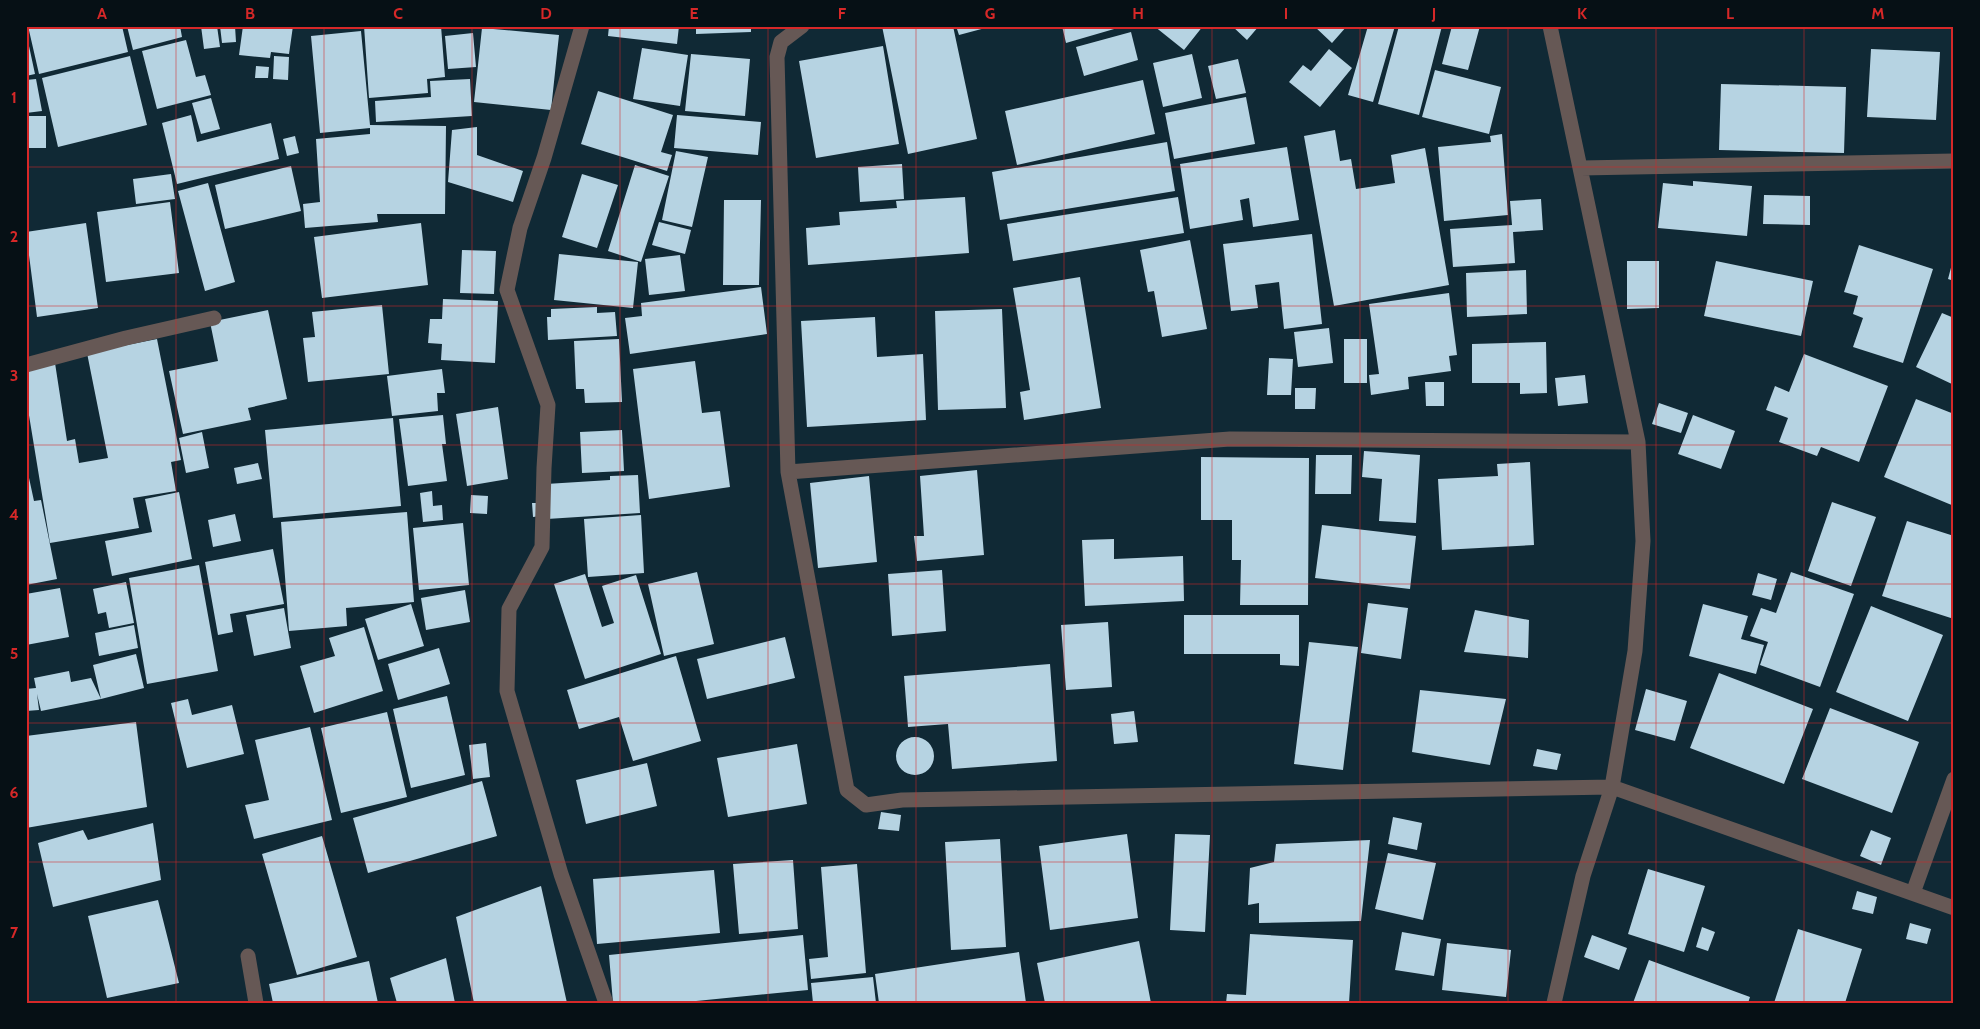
<svg xmlns="http://www.w3.org/2000/svg" width="1980" height="1029" viewBox="0 0 1980 1029" font-family="Cabin,sans-serif">
  <style>
    .building { fill: #b6d3e2 }
    .lines { fill: none; stroke-linecap: round; stroke-linejoin: round }
    .street { stroke: #665855; stroke-width: 15 }
    .grid { fill: none; stroke: #d62828; stroke-width: 1; stroke-opacity: 0.55 }
    .neatline { fill: none; stroke: #d62828; stroke-width: 2 }
    .grid-label { font-size: 16px; text-anchor: middle; font-weight: bold; fill: #d62828 }
  </style>
  <rect width="100%" height="100%" fill="#102935"/>
  <path class="building" d="M 28,26 L 122,26 L 128,52 L 39,74 Z
    M 127,26 L 180,26 L 182,37 L 133,50 Z
    M 201,26 L 217,26 L 220,47 L 204,49 Z
    M 220,26 L 235,26 L 236,42 L 222,43 Z
    M 243,26 L 293,26 L 289,54 L 271,52 L 270,58 L 239,55 Z
    M 364,26 L 441,26 L 445,77 L 427,79 L 428,93 L 369,98 Z
    M 609,26 L 679,26 L 677,44 L 608,36 Z
    M 696,26 L 751,26 L 751,32 L 696,34 Z
    M 882,26 L 953,26 L 977,139 L 908,154 Z
    M 956,26 L 989,26 L 989,27 L 959,35 Z
    M 1062,26 L 1121,26 L 1121,27 L 1066,43 Z
    M 1154,26 L 1203,26 L 1184,50 Z
    M 1232,26 L 1259,26 L 1247,40 Z
    M 1314,26 L 1347,26 L 1332,43 Z
    M 1368,26 L 1395,26 L 1373,102 L 1348,95 Z
    M 1399,26 L 1442,26 L 1419,115 L 1378,104 Z
    M 1452,26 L 1480,26 L 1468,70 L 1442,64 Z
    M 482,28 L 559,35 L 551,110 L 474,102 Z
    M 361,31 L 370,125 L 446,126 L 445,214 L 377,214 L 378,222 L 305,228 L 303,204 L 320,202 L 316,139 L 370,134 L 370,128 L 320,133 L 311,36 Z
    M 26,32 L 35,74 L 26,76 Z
    M 1131,32 L 1138,60 L 1084,76 L 1076,47 Z
    M 473,33 L 476,67 L 448,69 L 445,36 Z
    M 186,40 L 196,77 L 205,75 L 211,95 L 157,109 L 142,51 Z
    M 883,46 L 899,144 L 816,158 L 799,61 Z
    M 642,48 L 688,55 L 680,106 L 633,99 Z
    M 1329,49 L 1352,68 L 1320,107 L 1289,82 L 1303,65 L 1311,71 Z
    M 1871,49 L 1940,52 L 1936,120 L 1867,117 Z
    M 691,54 L 750,59 L 745,116 L 685,111 Z
    M 1192,54 L 1202,98 L 1163,107 L 1153,63 Z
    M 130,56 L 147,125 L 58,147 L 42,78 Z
    M 274,56 L 289,57 L 288,80 L 273,79 Z
    M 1238,59 L 1246,93 L 1216,99 L 1208,66 Z
    M 256,66 L 269,67 L 268,78 L 255,78 Z
    M 1435,70 L 1501,87 L 1489,134 L 1422,117 Z
    M 36,79 L 42,111 L 26,113 L 26,80 Z
    M 470,79 L 472,116 L 376,122 L 375,101 L 431,97 L 430,81 Z
    M 1143,80 L 1155,134 L 1017,165 L 1005,111 Z
    M 1721,84 L 1846,87 L 1844,153 L 1719,150 Z
    M 598,91 L 673,115 L 661,152 L 672,155 L 667,171 L 581,144 Z
    M 1246,97 L 1255,144 L 1174,159 L 1165,113 Z
    M 211,98 L 220,129 L 201,134 L 192,103 Z
    M 191,115 L 197,142 L 271,123 L 279,159 L 177,184 L 162,123 Z
    M 677,115 L 761,122 L 758,155 L 674,148 Z
    M 26,116 L 46,116 L 46,148 L 26,148 Z
    M 477,127 L 477,155 L 523,171 L 513,202 L 448,182 L 452,130 Z
    M 1335,130 L 1340,161 L 1351,159 L 1356,189 L 1395,183 L 1391,155 L 1425,148 L 1449,285 L 1334,306 L 1304,136 Z
    M 1502,134 L 1508,215 L 1444,221 L 1438,147 L 1491,142 L 1490,136 Z
    M 295,136 L 299,153 L 287,156 L 283,139 Z
    M 1167,142 L 1175,191 L 1000,220 L 992,172 Z
    M 1287,147 L 1299,220 L 1253,227 L 1249,198 L 1240,200 L 1243,220 L 1190,229 L 1180,164 Z
    M 676,151 L 708,157 L 692,227 L 662,220 Z
    M 902,164 L 904,199 L 860,202 L 858,167 Z
    M 635,165 L 669,176 L 641,262 L 608,251 Z
    M 291,166 L 301,211 L 225,229 L 215,185 Z
    M 171,174 L 175,199 L 136,204 L 133,179 Z
    M 582,174 L 618,185 L 597,248 L 562,237 Z
    M 1693,181 L 1752,186 L 1747,236 L 1658,228 L 1663,183 L 1693,186 Z
    M 208,183 L 235,282 L 205,291 L 178,191 Z
    M 1764,195 L 1810,196 L 1810,225 L 1763,224 Z
    M 965,197 L 969,253 L 808,265 L 806,228 L 840,225 L 839,212 L 897,208 L 896,201 Z
    M 1178,197 L 1184,233 L 1013,261 L 1007,224 Z
    M 1541,199 L 1543,230 L 1513,232 L 1515,263 L 1453,267 L 1450,229 L 1512,225 L 1510,201 Z
    M 724,200 L 761,200 L 759,285 L 723,285 Z
    M 170,202 L 179,273 L 106,282 L 97,212 Z
    M 659,222 L 691,230 L 685,254 L 652,245 Z
    M 86,223 L 98,308 L 37,317 L 26,232 Z
    M 421,223 L 428,285 L 322,298 L 314,237 Z
    M 1312,234 L 1322,324 L 1284,329 L 1279,282 L 1255,285 L 1258,308 L 1231,311 L 1223,244 Z
    M 1190,240 L 1207,329 L 1162,337 L 1154,291 L 1148,292 L 1140,250 Z
    M 1859,245 L 1933,269 L 1903,363 L 1853,347 L 1863,318 L 1853,314 L 1858,296 L 1844,292 Z
    M 462,250 L 496,251 L 494,294 L 460,293 Z
    M 559,254 L 638,262 L 633,308 L 554,300 Z
    M 680,255 L 685,291 L 649,295 L 645,259 Z
    M 1953,260 L 1954,260 L 1954,281 L 1948,279 Z
    M 1627,261 L 1659,261 L 1659,308 L 1627,309 Z
    M 1716,261 L 1813,281 L 1801,336 L 1704,316 Z
    M 1526,270 L 1527,314 L 1467,317 L 1466,273 Z
    M 1080,277 L 1101,408 L 1024,420 L 1020,392 L 1030,390 L 1013,288 Z
    M 761,287 L 767,334 L 630,354 L 625,318 L 642,316 L 641,303 Z
    M 1449,293 L 1457,355 L 1449,356 L 1451,371 L 1408,377 L 1409,389 L 1371,395 L 1369,375 L 1379,374 L 1369,304 Z
    M 443,299 L 498,301 L 495,363 L 441,360 L 442,344 L 428,343 L 430,319 L 442,319 Z
    M 382,305 L 389,374 L 308,382 L 303,338 L 315,337 L 312,312 Z
    M 597,307 L 597,313 L 615,312 L 617,336 L 548,340 L 547,317 L 551,317 L 551,309 Z
    M 1002,309 L 1006,408 L 938,410 L 935,311 Z
    M 268,310 L 287,399 L 248,408 L 251,420 L 183,434 L 169,371 L 218,361 L 210,322 Z
    M 1942,313 L 1954,318 L 1954,385 L 1916,367 Z
    M 875,317 L 877,357 L 923,354 L 926,420 L 807,427 L 801,321 Z
    M 1329,328 L 1333,363 L 1298,367 L 1294,332 Z
    M 157,339 L 181,460 L 171,462 L 176,491 L 133,498 L 139,528 L 50,543 L 26,397 L 26,368 L 55,363 L 67,441 L 75,439 L 79,463 L 108,458 L 87,353 Z
    M 619,339 L 622,402 L 585,403 L 584,389 L 576,389 L 574,341 Z
    M 1344,339 L 1367,339 L 1367,383 L 1344,383 Z
    M 1546,342 L 1547,393 L 1520,394 L 1520,383 L 1472,383 L 1472,344 Z
    M 1804,354 L 1888,386 L 1859,462 L 1821,447 L 1817,456 L 1779,442 L 1788,418 L 1766,410 L 1775,386 L 1789,392 Z
    M 1269,358 L 1293,359 L 1291,395 L 1267,395 Z
    M 695,361 L 702,413 L 720,411 L 730,487 L 649,499 L 633,369 Z
    M 442,369 L 445,393 L 437,393 L 438,411 L 392,416 L 387,376 Z
    M 1585,375 L 1588,403 L 1558,406 L 1555,378 Z
    M 1425,382 L 1444,382 L 1444,406 L 1426,406 Z
    M 1295,388 L 1316,388 L 1315,409 L 1295,409 Z
    M 1916,399 L 1954,414 L 1954,506 L 1884,477 Z
    M 1659,403 L 1688,413 L 1681,433 L 1652,424 Z
    M 498,407 L 508,479 L 467,486 L 456,414 Z
    M 443,415 L 446,444 L 442,444 L 447,481 L 408,486 L 399,419 Z
    M 1693,415 L 1735,431 L 1721,469 L 1678,454 Z
    M 393,418 L 401,506 L 273,518 L 265,430 Z
    M 622,430 L 624,471 L 582,473 L 580,432 Z
    M 202,432 L 209,468 L 186,473 L 179,438 Z
    M 1364,451 L 1420,455 L 1416,523 L 1379,521 L 1382,479 L 1362,477 Z
    M 1316,455 L 1352,455 L 1351,494 L 1315,494 Z
    M 1201,457 L 1309,458 L 1308,605 L 1240,605 L 1241,560 L 1232,560 L 1232,520 L 1201,520 Z
    M 1530,462 L 1534,545 L 1442,550 L 1438,479 L 1498,476 L 1497,464 Z
    M 258,463 L 262,479 L 237,484 L 234,468 Z
    M 26,464 L 34,501 L 41,500 L 57,579 L 26,585 Z
    M 977,470 L 984,555 L 917,561 L 914,536 L 924,536 L 920,476 Z
    M 638,475 L 640,513 L 547,519 L 546,484 L 610,480 L 610,476 Z
    M 869,476 L 877,562 L 818,568 L 810,483 Z
    M 432,491 L 433,506 L 442,505 L 443,520 L 423,522 L 420,493 Z
    M 179,492 L 192,559 L 112,576 L 105,541 L 152,532 L 145,499 Z
    M 471,495 L 488,496 L 487,514 L 470,513 Z
    M 1832,502 L 1876,517 L 1851,586 L 1808,571 Z
    M 532,503 L 540,503 L 541,516 L 533,517 Z
    M 407,512 L 414,602 L 346,608 L 347,626 L 289,631 L 281,522 Z
    M 235,514 L 241,541 L 213,547 L 208,520 Z
    M 641,515 L 644,573 L 588,577 L 584,519 Z
    M 1907,521 L 1954,536 L 1954,619 L 1882,596 Z
    M 463,523 L 469,585 L 419,590 L 413,528 Z
    M 1322,525 L 1416,536 L 1410,589 L 1315,578 Z
    M 1114,539 L 1114,559 L 1183,556 L 1184,601 L 1085,606 L 1082,540 Z
    M 273,549 L 284,604 L 230,614 L 233,632 L 218,635 L 205,562 Z
    M 199,565 L 218,671 L 147,684 L 129,578 Z
    M 942,570 L 946,631 L 892,636 L 888,574 Z
    M 697,572 L 714,644 L 664,656 L 648,584 Z
    M 1791,572 L 1854,594 L 1820,687 L 1760,665 L 1768,642 L 1750,636 L 1761,608 L 1776,613 Z
    M 1758,573 L 1777,579 L 1771,600 L 1752,595 Z
    M 585,574 L 602,627 L 614,623 L 602,586 L 636,575 L 661,654 L 585,679 L 554,584 Z
    M 126,582 L 134,623 L 109,628 L 106,612 L 98,614 L 93,589 Z
    M 60,588 L 69,637 L 26,645 L 26,594 Z
    M 465,590 L 470,622 L 426,630 L 421,598 Z
    M 1368,603 L 1408,608 L 1401,659 L 1361,653 Z
    M 411,604 L 424,646 L 378,660 L 365,619 Z
    M 1703,604 L 1748,616 L 1741,639 L 1764,645 L 1756,674 L 1689,656 Z
    M 1871,606 L 1943,635 L 1908,721 L 1836,692 Z
    M 284,608 L 291,648 L 254,656 L 246,615 Z
    M 1475,610 L 1529,620 L 1528,658 L 1464,652 Z
    M 1184,615 L 1299,615 L 1299,666 L 1280,665 L 1280,654 L 1184,654 Z
    M 1108,622 L 1112,687 L 1066,690 L 1061,625 Z
    M 134,625 L 138,648 L 99,656 L 95,633 Z
    M 364,627 L 383,691 L 314,713 L 300,666 L 335,656 L 329,638 Z
    M 785,637 L 795,678 L 707,699 L 697,659 Z
    M 1309,642 L 1358,647 L 1343,770 L 1294,764 Z
    M 439,648 L 450,684 L 398,700 L 388,664 Z
    M 136,654 L 144,688 L 101,699 L 93,665 Z
    M 676,656 L 701,741 L 633,761 L 619,717 L 579,729 L 567,690 Z
    M 1050,664 L 1057,761 L 952,769 L 948,724 L 908,727 L 904,676 Z
    M 69,671 L 71,682 L 91,678 L 101,699 L 41,711 L 37,694 L 39,710 L 26,711 L 26,689 L 36,688 L 34,678 Z
    M 1719,673 L 1813,709 L 1784,784 L 1690,748 Z
    M 1646,689 L 1687,701 L 1675,741 L 1635,730 Z
    M 1420,690 L 1506,699 L 1490,765 L 1412,752 Z
    M 447,696 L 465,775 L 411,788 L 393,709 Z
    M 188,699 L 192,715 L 232,705 L 244,754 L 187,768 L 171,703 Z
    M 1830,708 L 1919,742 L 1892,813 L 1802,779 Z
    M 1134,711 L 1138,742 L 1114,744 L 1111,714 Z
    M 387,712 L 407,797 L 341,813 L 321,728 Z
    M 136,722 L 147,807 L 26,828 L 26,736 Z
    M 310,727 L 332,820 L 254,839 L 245,805 L 269,800 L 255,740 Z
    M896 756a19 19 0 1 1 38 0a19 19 0 1 1-38 0Z
    M 486,743 L 490,777 L 473,779 L 469,745 Z
    M 797,744 L 807,804 L 728,817 L 717,758 Z
    M 1537,749 L 1561,754 L 1557,770 L 1533,766 Z
    M 647,763 L 657,806 L 586,824 L 576,780 Z
    M 482,781 L 497,836 L 368,873 L 353,818 Z
    M 881,812 L 901,815 L 899,831 L 878,829 Z
    M 1393,817 L 1422,823 L 1417,850 L 1388,844 Z
    M 153,823 L 161,880 L 53,907 L 38,843 L 83,830 L 88,840 Z
    M 1871,830 L 1891,838 L 1881,865 L 1860,856 Z
    M 1127,834 L 1138,918 L 1050,930 L 1039,846 Z
    M 1175,834 L 1210,835 L 1205,932 L 1170,930 Z
    M 322,836 L 357,957 L 297,975 L 262,854 Z
    M 1000,839 L 1006,947 L 951,950 L 945,842 Z
    M 1370,840 L 1361,921 L 1259,923 L 1259,903 L 1248,905 L 1250,868 L 1274,862 L 1276,844 Z
    M 1388,853 L 1436,863 L 1423,920 L 1375,909 Z
    M 793,860 L 798,929 L 739,934 L 733,864 Z
    M 857,864 L 866,973 L 811,979 L 809,959 L 828,957 L 821,867 Z
    M 1648,869 L 1705,886 L 1684,952 L 1628,934 Z
    M 714,870 L 720,933 L 597,944 L 593,879 Z
    M 541,886 L 567,1003 L 474,1003 L 456,917 Z
    M 1857,891 L 1877,897 L 1873,914 L 1852,909 Z
    M 158,900 L 179,983 L 107,998 L 88,916 Z
    M 1910,923 L 1931,929 L 1927,944 L 1906,939 Z
    M 1702,927 L 1715,932 L 1708,951 L 1696,947 Z
    M 1798,929 L 1862,949 L 1845,1003 L 1774,1003 Z
    M 1402,932 L 1441,939 L 1434,976 L 1395,970 Z
    M 1250,934 L 1353,940 L 1349,1003 L 1226,1003 L 1227,994 L 1246,995 Z
    M 803,935 L 808,990 L 676,1003 L 613,1003 L 609,955 Z
    M 1592,935 L 1627,948 L 1619,970 L 1584,957 Z
    M 1139,941 L 1151,1003 L 1045,1003 L 1037,963 Z
    M 1447,943 L 1511,950 L 1506,997 L 1442,990 Z
    M 1019,952 L 1026,1003 L 879,1003 L 875,974 Z
    M 446,958 L 455,1003 L 397,1003 L 390,978 Z
    M 1649,960 L 1750,997 L 1748,1003 L 1633,1003 Z
    M 369,961 L 378,1003 L 273,1003 L 269,984 Z
    M 873,977 L 876,1003 L 813,1003 L 811,983 Z"/>
  <g class="lines">
    <path class="street" d="M 582,26 L 544,158 L 520,228 L 507,290 L 548,405 L 544,468 L 542,547 L 509,609 L 507,691 L 561,874 L 606,1003
      M 802,26 L 781,42 L 777,57 L 788,472 L 847,790 L 866,805 L 902,800 L 1612,787 L 1954,908
      M 1550,26 L 1638,442 L 1643,541 L 1635,651 L 1612,787 L 1583,876 L 1554,1003
      M 1581,168 L 1954,161
      M 26,365 L 126,338 L 214,318
      M 788,472 L 1230,439 L 1638,442
      M 1913,893 L 1954,779
      M 248,956 L 256,1003"/>
  </g>
  <path class="grid" d="M 176,26 L 176,1003M 324,26 L 324,1003M 472,26 L 472,1003M 620,26 L 620,1003M 768,26 L 768,1003M 916,26 L 916,1003M 1064,26 L 1064,1003M 1212,26 L 1212,1003M 1360,26 L 1360,1003M 1508,26 L 1508,1003M 1656,26 L 1656,1003M 1804,26 L 1804,1003M 26,167 L 1954,167M 26,306 L 1954,306M 26,445 L 1954,445M 26,584 L 1954,584M 26,723 L 1954,723M 26,862 L 1954,862"/>
  <rect width="1980" height="1029" fill="none" stroke="#061015" stroke-width="55"/>
  <rect x="28" y="28" width="1924" height="974" class="neatline"/>
  <g class="grid-label">
    <text x="102" y="19">A</text>
    <text x="250" y="19">B</text>
    <text x="398" y="19">C</text>
    <text x="546" y="19">D</text>
    <text x="694" y="19">E</text>
    <text x="842" y="19">F</text>
    <text x="990" y="19">G</text>
    <text x="1138" y="19">H</text>
    <text x="1286" y="19">I</text>
    <text x="1434" y="19">J</text>
    <text x="1582" y="19">K</text>
    <text x="1730" y="19">L</text>
    <text x="1878" y="19">M</text>
    <text x="14" y="103">1</text>
    <text x="14" y="242">2</text>
    <text x="14" y="381">3</text>
    <text x="14" y="520">4</text>
    <text x="14" y="659">5</text>
    <text x="14" y="798">6</text>
    <text x="14" y="938">7</text>
  </g>
</svg>
